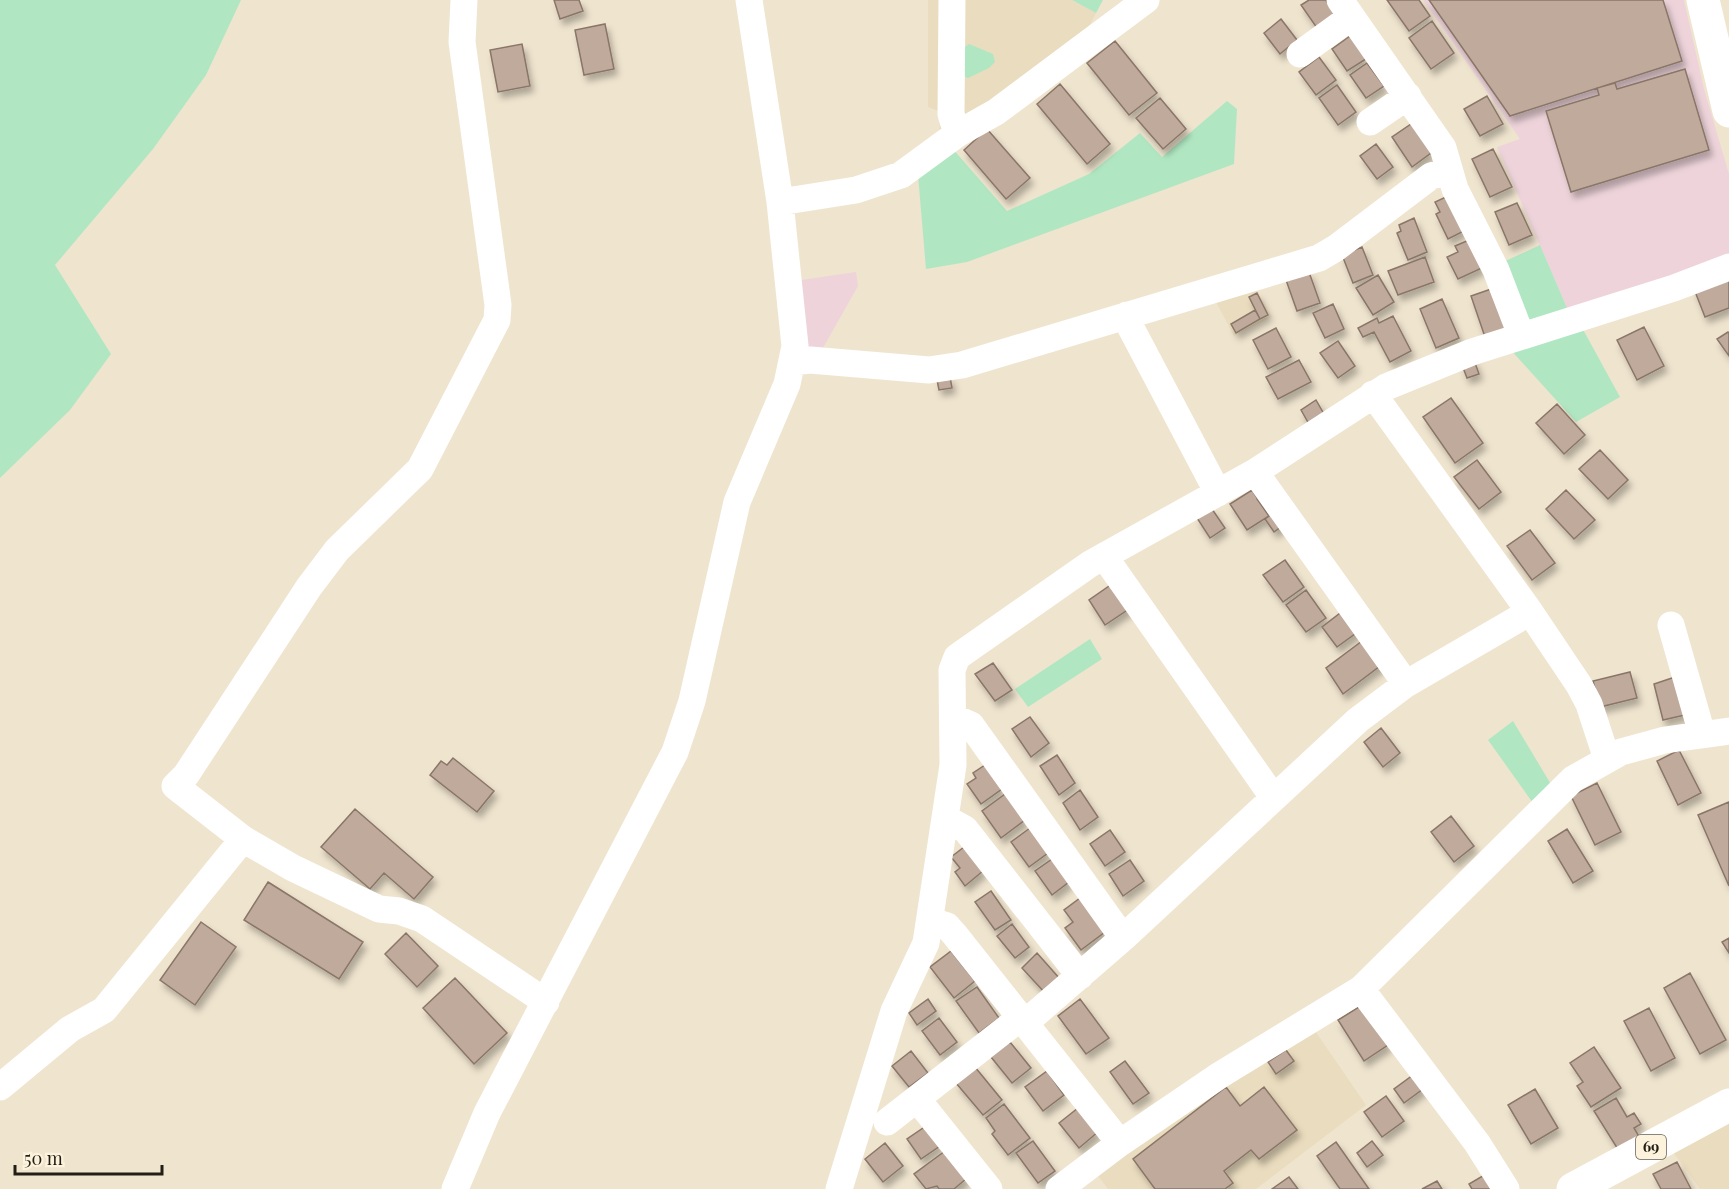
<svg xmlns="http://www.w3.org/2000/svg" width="1729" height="1189" viewBox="0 0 1729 1189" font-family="'Playfair Display',serif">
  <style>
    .built { fill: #eadcbe }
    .industrial { fill: #eed4da }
    .green { fill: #b0e7c2 }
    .building { fill: #bfaa9b; stroke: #8a7668; stroke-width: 1.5; filter: url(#shadow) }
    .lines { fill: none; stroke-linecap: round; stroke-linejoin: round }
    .minor { stroke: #fff; stroke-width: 27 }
    .major { stroke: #fff; stroke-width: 33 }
    .labels { text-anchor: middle; stroke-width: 6; stroke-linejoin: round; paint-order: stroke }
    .shield { fill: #fdf2db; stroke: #645e51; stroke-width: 1.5 }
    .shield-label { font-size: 15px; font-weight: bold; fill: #221e16 }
  </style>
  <defs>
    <filter id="shadow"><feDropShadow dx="3.5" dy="6" stdDeviation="3" flood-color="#0004"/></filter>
  </defs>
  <rect width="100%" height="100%" fill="#efe4ce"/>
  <path class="built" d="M 928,0 L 1072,0 L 1096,13 L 1090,25 L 1005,94 L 939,133 L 941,112 L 928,107 Z
    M 1254,285 L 1272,317 L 1234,336 L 1213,296 Z
    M 1313,1028 L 1366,1105 L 1256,1189 L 1108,1189 L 1096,1173 Z
    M 1729,1120 L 1729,1189 L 1700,1189 L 1673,1152 Z"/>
  <path class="industrial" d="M 1423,0 L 1684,0 L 1704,89 L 1729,174 L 1729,256 L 1688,271 L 1567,308 L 1497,147 L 1520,139 Z
    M 856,272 L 858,286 L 819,355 L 804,353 L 801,280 Z"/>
  <path class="green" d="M 0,0 L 241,0 L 206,75 L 153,149 L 55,265 L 111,354 L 70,410 L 0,478 Z
    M 1072,0 L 1103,0 L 1096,13 Z
    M 969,44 L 993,54 L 995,62 L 989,68 L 968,78 L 962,76 L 962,49 Z
    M 1227,101 L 1237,109 L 1234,164 L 967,262 L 926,269 L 918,175 L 952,148 L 1007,211 L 1089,174 L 1140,133 L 1162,157 Z
    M 1540,245 L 1567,308 L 1527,321 L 1501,263 Z
    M 1580,324 L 1620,397 L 1576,422 L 1509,348 Z
    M 1090,639 L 1102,659 L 1028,707 L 1015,689 Z
    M 1513,721 L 1552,786 L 1533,803 L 1488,740 Z"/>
  <path class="building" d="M 554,0 L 579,0 L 583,11 L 560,19 Z
    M 1309,0 L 1326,0 L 1336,15 L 1317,28 L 1301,5 Z
    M 1387,0 L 1419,0 L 1430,16 L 1409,31 Z
    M 1429,0 L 1663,0 L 1682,61 L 1510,116 Z
    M 1281,19 L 1297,40 L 1280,54 L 1264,33 Z
    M 1432,21 L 1454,53 L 1431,69 L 1409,38 Z
    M 605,24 L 614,69 L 584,75 L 575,30 Z
    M 1350,36 L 1366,59 L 1347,71 L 1332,49 Z
    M 1115,41 L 1157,93 L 1129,115 L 1087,63 Z
    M 522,44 L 530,86 L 498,92 L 490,50 Z
    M 1319,57 L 1336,80 L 1316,95 L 1299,72 Z
    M 1367,63 L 1384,86 L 1366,98 L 1350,75 Z
    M 1685,69 L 1709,150 L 1571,192 L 1546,111 L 1599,95 L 1597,88 L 1615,83 L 1617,89 Z
    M 1060,84 L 1110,144 L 1087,164 L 1037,104 Z
    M 1337,85 L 1356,112 L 1338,125 L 1319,98 Z
    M 1487,96 L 1503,124 L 1480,136 L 1464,109 Z
    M 1160,98 L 1186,129 L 1163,149 L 1136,118 Z
    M 1411,124 L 1431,153 L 1412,167 L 1392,137 Z
    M 987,129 L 1030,178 L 1006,199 L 964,150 Z
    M 1376,144 L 1393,167 L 1377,179 L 1360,156 Z
    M 1493,149 L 1512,187 L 1490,197 L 1472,159 Z
    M 1448,196 L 1464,231 L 1448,239 L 1436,214 L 1440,212 L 1435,202 Z
    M 1517,203 L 1532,235 L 1509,245 L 1495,212 Z
    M 1414,218 L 1427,252 L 1408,260 L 1397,233 L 1401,231 L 1399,225 Z
    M 1469,240 L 1482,268 L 1458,279 L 1447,257 L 1458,252 L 1455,246 Z
    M 1362,247 L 1373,275 L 1353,283 L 1342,255 Z
    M 1425,257 L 1434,282 L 1398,295 L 1388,271 Z
    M 1309,272 L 1320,303 L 1297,311 L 1286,280 Z
    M 1378,275 L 1394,302 L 1373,315 L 1356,288 Z
    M 1729,276 L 1729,308 L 1705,317 L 1694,289 Z
    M 1494,288 L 1507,329 L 1485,337 L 1471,296 Z
    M 1257,293 L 1268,315 L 1260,319 L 1249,297 Z
    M 1442,299 L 1459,338 L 1436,348 L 1420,309 Z
    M 1333,304 L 1344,329 L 1325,338 L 1313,313 Z
    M 1255,310 L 1260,319 L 1236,333 L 1231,324 Z
    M 1393,316 L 1411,351 L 1390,362 L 1374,332 L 1363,337 L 1358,328 L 1377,318 L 1379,323 Z
    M 1644,327 L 1664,366 L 1637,380 L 1617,340 Z
    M 1276,328 L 1291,357 L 1268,369 L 1253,340 Z
    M 1728,332 L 1729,333 L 1729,356 L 1717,339 Z
    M 1338,341 L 1355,366 L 1338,378 L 1320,353 Z
    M 1299,360 L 1311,382 L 1278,399 L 1266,377 Z
    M 1474,360 L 1479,374 L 1467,378 L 1462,365 Z
    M 950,377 L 952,388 L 939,390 L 937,380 Z
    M 1451,398 L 1483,443 L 1455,463 L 1423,417 Z
    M 1316,400 L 1324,414 L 1309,424 L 1301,410 Z
    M 1557,404 L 1585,435 L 1564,454 L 1536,423 Z
    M 1600,450 L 1628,480 L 1608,499 L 1579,469 Z
    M 1477,460 L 1501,492 L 1479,509 L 1454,477 Z
    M 1252,490 L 1269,516 L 1247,530 L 1230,504 Z
    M 1566,490 L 1595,520 L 1574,539 L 1546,509 Z
    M 1264,494 L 1285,524 L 1274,532 L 1265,519 L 1269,516 L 1257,499 Z
    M 1212,509 L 1225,528 L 1210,538 L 1197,518 Z
    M 1530,530 L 1555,563 L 1532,580 L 1507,546 Z
    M 1285,560 L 1304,587 L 1283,602 L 1263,575 Z
    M 1112,584 L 1129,609 L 1105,625 L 1089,600 Z
    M 1306,590 L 1326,618 L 1306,632 L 1286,605 Z
    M 1344,610 L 1359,631 L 1337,647 L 1322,627 Z
    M 1366,638 L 1384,663 L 1343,694 L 1326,668 Z
    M 993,663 L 1012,690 L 995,701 L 975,674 Z
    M 1630,672 L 1637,698 L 1600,707 L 1593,681 Z
    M 1675,677 L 1685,715 L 1663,720 L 1654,684 Z
    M 1030,717 L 1049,743 L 1031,757 L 1012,729 Z
    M 1381,728 L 1400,753 L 1383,767 L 1364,742 Z
    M 1679,750 L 1701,793 L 1678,805 L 1657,761 Z
    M 1057,755 L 1075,783 L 1059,795 L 1040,766 Z
    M 453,758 L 494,791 L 477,812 L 430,775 L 441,761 L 447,765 Z
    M 985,765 L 1002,789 L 981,804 L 967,784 L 976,778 L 973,773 Z
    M 1597,783 L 1621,832 L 1595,845 L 1571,796 Z
    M 1080,790 L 1098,817 L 1080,830 L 1063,803 Z
    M 1005,794 L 1025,820 L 1001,838 L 982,811 Z
    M 1729,802 L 1729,886 L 1698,815 Z
    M 355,809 L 433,877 L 414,899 L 384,873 L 370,889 L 321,847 Z
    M 1451,816 L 1474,846 L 1454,862 L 1431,832 Z
    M 1030,828 L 1048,853 L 1029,867 L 1011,842 Z
    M 1567,829 L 1593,871 L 1573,883 L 1548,841 Z
    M 1110,830 L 1125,852 L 1105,866 L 1090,844 Z
    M 964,847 L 983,871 L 965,886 L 955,872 L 960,868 L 951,857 Z
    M 1052,859 L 1069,882 L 1052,895 L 1035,871 Z
    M 1130,860 L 1144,881 L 1123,896 L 1109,874 Z
    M 268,882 L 363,942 L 339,979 L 244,920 Z
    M 991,891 L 1011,920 L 995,930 L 975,902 Z
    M 1080,898 L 1105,932 L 1081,950 L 1065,928 L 1073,922 L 1064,910 Z
    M 201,922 L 236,947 L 195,1005 L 160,980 Z
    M 1012,924 L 1029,947 L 1015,958 L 997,936 Z
    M 406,933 L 438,966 L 417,987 L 385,954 Z
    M 1729,938 L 1729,953 L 1722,942 Z
    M 951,951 L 975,981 L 954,998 L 930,967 Z
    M 1037,953 L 1060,979 L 1045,993 L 1022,968 Z
    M 1690,973 L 1726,1040 L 1700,1054 L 1664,988 Z
    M 455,978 L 507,1033 L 474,1064 L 423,1008 Z
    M 977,987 L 999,1018 L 979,1033 L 956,1001 Z
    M 928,999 L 936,1011 L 917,1025 L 909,1013 Z
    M 1080,999 L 1109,1038 L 1086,1054 L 1058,1016 Z
    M 1362,1005 L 1388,1045 L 1364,1061 L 1338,1020 Z
    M 1649,1008 L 1675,1058 L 1651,1071 L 1624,1021 Z
    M 939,1018 L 957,1042 L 940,1055 L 922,1031 Z
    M 1010,1042 L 1031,1068 L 1012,1083 L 991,1057 Z
    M 1594,1047 L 1621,1088 L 1591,1107 L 1577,1086 L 1583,1082 L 1570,1063 Z
    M 1286,1050 L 1294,1061 L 1276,1074 L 1268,1062 Z
    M 911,1051 L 928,1073 L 909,1087 L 892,1066 Z
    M 1125,1061 L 1149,1093 L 1133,1104 L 1110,1072 Z
    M 975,1067 L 1002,1100 L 983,1115 L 956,1083 Z
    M 1047,1071 L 1064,1095 L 1043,1111 L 1025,1087 Z
    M 1413,1075 L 1423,1089 L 1404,1103 L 1394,1089 Z
    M 1226,1087 L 1240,1106 L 1264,1087 L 1297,1130 L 1259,1159 L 1251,1150 L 1224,1171 L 1233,1183 L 1225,1189 L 1155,1189 L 1133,1159 Z
    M 1535,1089 L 1558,1128 L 1531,1144 L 1508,1105 Z
    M 1386,1096 L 1404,1121 L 1382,1137 L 1364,1112 Z
    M 1616,1098 L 1627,1117 L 1634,1113 L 1641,1124 L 1634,1128 L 1640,1138 L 1619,1151 L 1594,1111 Z
    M 1004,1104 L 1030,1138 L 1008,1155 L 992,1134 L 995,1131 L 986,1118 Z
    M 1078,1108 L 1098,1132 L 1079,1148 L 1059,1123 Z
    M 926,1126 L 940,1146 L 921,1159 L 907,1139 Z
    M 1033,1141 L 1055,1171 L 1038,1183 L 1016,1153 Z
    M 1372,1141 L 1383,1155 L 1367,1167 L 1357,1153 Z
    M 1336,1142 L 1369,1189 L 1340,1189 L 1317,1156 Z
    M 885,1143 L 903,1166 L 883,1182 L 865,1159 Z
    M 945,1151 L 966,1179 L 954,1189 L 939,1189 L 937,1186 L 926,1189 L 914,1174 Z
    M 1677,1162 L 1691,1189 L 1661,1189 L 1653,1174 Z
    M 1486,1174 L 1495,1189 L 1472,1189 L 1469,1184 Z
    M 1289,1177 L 1298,1189 L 1272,1189 Z
    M 1437,1181 L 1442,1189 L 1422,1189 Z"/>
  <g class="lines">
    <path class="minor" d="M 464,0 L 462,42 L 498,305 L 497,320 L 420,469 L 337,550 L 309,587 L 186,775 L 175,786 L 243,839 L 293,868 L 379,909 L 399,911 L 422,919 L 546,1002
      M 952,0 L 951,114 L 957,134
      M 1340,0 L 1443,148 L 1455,189 L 1496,270 L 1521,335
      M 1300,54 L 1351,17
      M 1370,122 L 1408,96
      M 780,202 L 856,190 L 901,175 L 957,134 L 996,112 L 1146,0
      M 1127,315 L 1131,328 L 1218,493
      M 793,362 L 810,360 L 929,370 L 962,365 L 1319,258 L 1336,248 L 1431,176 L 1448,171
      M 1373,394 L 1530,612 L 1579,685 L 1589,704 L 1607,759
      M 1255,472 L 1406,684
      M 1104,556 L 1273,797
      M 1671,625 L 1702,734
      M 953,717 L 971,725 L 1123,938
      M 947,819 L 965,829 L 1080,976
      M 931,921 L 947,926 L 955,935 L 1120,1143
      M 1361,989 L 1477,1143 L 1506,1189
      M 1025,1023 L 1123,938 L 1358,720 L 1406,684 L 1530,612
      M 0,1087 L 70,1029 L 104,1010 L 243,839
      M 917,1099 L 989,1189
      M 887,1122 L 1020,1018
      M 455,1189 L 487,1113 L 675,752 L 692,701 L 737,502 L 787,384 L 795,346 L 780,202 L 749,0
      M 839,1189 L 894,1011 L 926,943 L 953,765 L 952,670 L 957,657 L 1090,564 L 1255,472 L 1386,387 L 1472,352 L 1674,288 L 1729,267
      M 1059,1189 L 1120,1143 L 1220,1075 L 1361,989 L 1573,779 L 1621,752 L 1665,740 L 1729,731"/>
    <path class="major" d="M 1703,0 L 1729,111
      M 1573,1189 L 1729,1105"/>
  </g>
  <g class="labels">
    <rect class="shield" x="1636" y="1135" width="30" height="24" rx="4.5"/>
    <g class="shield-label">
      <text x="1651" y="1152">69</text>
    </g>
  </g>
  <path d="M15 1165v9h147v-9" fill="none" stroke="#221e16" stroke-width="3"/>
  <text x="24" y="1165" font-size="18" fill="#221e16" stroke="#fdf2db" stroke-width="4.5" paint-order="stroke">50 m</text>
</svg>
